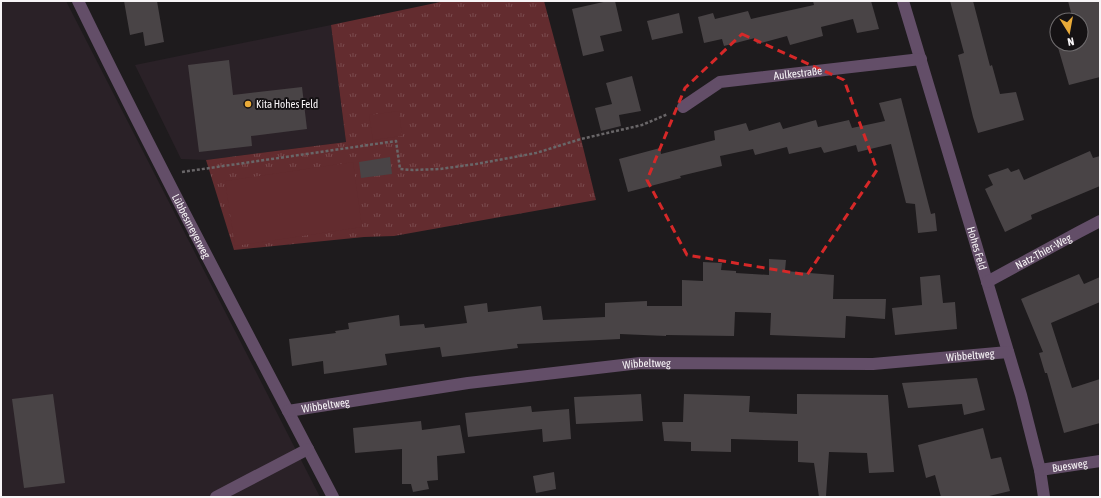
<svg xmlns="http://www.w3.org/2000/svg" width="1101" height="498" viewBox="0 0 1101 498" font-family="'Asap Condensed',sans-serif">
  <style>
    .built { fill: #2a2127 }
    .park { fill: url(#park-tufts) }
    .garden { fill: #632c2f }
    .building { fill: #494446 }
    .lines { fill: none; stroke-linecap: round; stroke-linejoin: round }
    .path { stroke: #696668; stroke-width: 2.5; stroke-dasharray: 3 2; stroke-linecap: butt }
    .minor { stroke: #634e68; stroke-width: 12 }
    .marked { fill: none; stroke: #d62828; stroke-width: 3; stroke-dasharray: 8 5; stroke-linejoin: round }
    .poi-dot { fill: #e9aa38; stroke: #151214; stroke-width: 1.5 }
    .labels { text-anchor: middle; stroke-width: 4; stroke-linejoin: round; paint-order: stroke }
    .street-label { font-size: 11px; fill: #f7f4f6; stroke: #151214 }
    .poi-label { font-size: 11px; fill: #f7f4f6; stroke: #151214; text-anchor: start }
  </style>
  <defs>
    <pattern id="park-tufts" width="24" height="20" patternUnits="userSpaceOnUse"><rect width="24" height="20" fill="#632c2f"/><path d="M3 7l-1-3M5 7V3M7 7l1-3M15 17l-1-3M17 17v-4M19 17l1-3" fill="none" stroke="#7a4b4e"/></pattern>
  </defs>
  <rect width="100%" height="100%" fill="#1e1b1d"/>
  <path class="built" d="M 1,1 L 66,1 L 320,497 L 1,497 Z
    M 331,25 L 346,142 L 206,160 L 181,159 L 135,65 Z"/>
  <path class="park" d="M 445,1 L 544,1 L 581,139 L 596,200 L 394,236 L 364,237 L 234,250 L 206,160 L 346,142 L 331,25 Z"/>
  <path class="garden" d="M 399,111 L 402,136 L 373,140 L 369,115 Z
    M 353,162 L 362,227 L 235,246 L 225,181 Z"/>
  <path class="building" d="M 124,1 L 157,1 L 164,42 L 145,46 L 143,32 L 130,35 Z
    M 608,1 L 615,1 L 622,31 L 600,36 L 604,51 L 583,56 L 572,9 Z
    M 813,1 L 871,1 L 879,29 L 857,33 L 853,19 L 821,27 L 823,36 L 790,45 L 787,36 L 757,44 L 755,38 L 724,46 L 722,39 L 704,43 L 698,17 L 713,13 L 715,19 L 748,11 L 751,19 L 814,5 Z
    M 950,1 L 973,1 L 990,66 L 992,65 L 1000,94 L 1016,92 L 1024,120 L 978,133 L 973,117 L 958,55 L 964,53 Z
    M 1068,1 L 1100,1 L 1100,77 L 1069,85 L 1057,44 L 1081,44 L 1081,20 L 1073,20 Z
    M 679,13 L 683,33 L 652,40 L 647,21 Z
    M 229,60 L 233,95 L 302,87 L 307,129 L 251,136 L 252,146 L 199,152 L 188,65 Z
    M 632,76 L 641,111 L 619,115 L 621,126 L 601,131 L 595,108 L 612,104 L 606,83 Z
    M 901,98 L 931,214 L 935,213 L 937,231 L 918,233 L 915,204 L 906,203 L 891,144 L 858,152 L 856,145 L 824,153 L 821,147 L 789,154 L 787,147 L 755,155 L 753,149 L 720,156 L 722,166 L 680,176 L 681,178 L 628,192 L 619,159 L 660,148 L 661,154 L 715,140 L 714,131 L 746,123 L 749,131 L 780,122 L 783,129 L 816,120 L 818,127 L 849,120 L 852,128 L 885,121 L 879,103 Z
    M 1090,151 L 1093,158 L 1100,156 L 1100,186 L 1031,215 L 1032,219 L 1005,232 L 985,189 L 993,185 L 988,175 L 1008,168 L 1011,172 L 1019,169 L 1024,180 Z
    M 390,157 L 392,174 L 361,178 L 359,162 Z
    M 769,259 L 786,260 L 785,271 L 834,275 L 833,299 L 886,299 L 885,319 L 846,316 L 845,338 L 770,335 L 771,313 L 735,312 L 734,336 L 666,335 L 666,336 L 620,334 L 620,339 L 517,344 L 518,348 L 442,357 L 440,347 L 385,354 L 387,365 L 324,374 L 323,361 L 292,366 L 289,339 L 336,333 L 335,331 L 349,329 L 348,323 L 399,315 L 400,326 L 424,324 L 425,328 L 467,323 L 464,306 L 487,303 L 488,312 L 541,306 L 543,320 L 605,317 L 605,303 L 647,301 L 647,306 L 682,306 L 682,280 L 703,281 L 703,262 L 722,263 L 721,270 L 736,271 L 736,273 L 769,275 Z
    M 1079,274 L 1084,284 L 1100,277 L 1100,302 L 1051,323 L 1072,388 L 1100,379 L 1100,423 L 1064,433 L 1047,373 L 1045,373 L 1039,353 L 1043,352 L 1021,299 Z
    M 940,275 L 943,303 L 955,302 L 957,329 L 895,335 L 892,308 L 922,305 L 920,277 Z
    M 977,378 L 985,410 L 964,415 L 962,404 L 908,408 L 902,383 Z
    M 53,394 L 65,483 L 24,488 L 12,399 Z
    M 641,394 L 643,421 L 576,424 L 574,397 Z
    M 684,394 L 750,396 L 749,412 L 797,414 L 797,394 L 888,395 L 894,472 L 869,473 L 867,453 L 829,452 L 826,496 L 819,497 L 814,463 L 798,462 L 798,441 L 731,439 L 731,452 L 691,451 L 691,442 L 664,441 L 662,422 L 683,422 Z
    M 531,406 L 532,412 L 569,409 L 571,439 L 543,442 L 542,429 L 468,437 L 465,413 Z
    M 421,421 L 422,430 L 460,425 L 465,453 L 437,456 L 438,480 L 427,481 L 429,489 L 413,492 L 411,484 L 402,484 L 402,449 L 355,453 L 353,428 Z
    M 983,428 L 991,459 L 1001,457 L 1010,491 L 985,497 L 941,497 L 935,475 L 926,478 L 918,445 Z
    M 554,472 L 556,489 L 536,493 L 533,476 Z"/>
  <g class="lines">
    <path class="path" d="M 182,172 L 396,141 L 400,169 L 413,170 L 440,169 L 476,164 L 509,158 L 536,153 L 581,139 L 642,125 L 668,114"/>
    <g class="minor">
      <path id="s1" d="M 78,1 C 159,168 247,332 333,497"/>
      <path id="s2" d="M 903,1 L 1021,395 L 1040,470 L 1044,497"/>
      <path id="s3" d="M 683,107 L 720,82 L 921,59"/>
      <path id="s4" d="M 987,282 L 1079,232 L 1100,221"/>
      <path id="s5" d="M 288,411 L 468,383 L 640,363 L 873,364 L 1008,352"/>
      <path id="s6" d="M 1040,470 L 1100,461"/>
      <path d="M 216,497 L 308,449"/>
    </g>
  </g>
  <path class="marked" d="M 742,34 L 844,80 L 877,170 L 807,275 L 687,255 L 647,180 L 685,88 Z"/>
  <circle class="poi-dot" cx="248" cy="104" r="4"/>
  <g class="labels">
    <g class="street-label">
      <text dy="4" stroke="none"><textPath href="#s3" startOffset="123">Aulkestraße</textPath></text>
      <text dy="4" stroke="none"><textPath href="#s1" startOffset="252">Lübbesmeyerweg</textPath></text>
      <text dy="4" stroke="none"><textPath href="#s2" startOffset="258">Hohes Feld</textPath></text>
      <text dy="4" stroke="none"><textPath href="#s4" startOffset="64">Natz-Thier-Weg</textPath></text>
      <text dy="4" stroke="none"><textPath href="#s5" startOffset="686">Wibbeltweg</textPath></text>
      <text dy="4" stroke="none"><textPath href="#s5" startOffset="362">Wibbeltweg</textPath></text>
      <text dy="4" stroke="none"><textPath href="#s5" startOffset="38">Wibbeltweg</textPath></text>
      <text dy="4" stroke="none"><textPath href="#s6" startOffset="30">Buesweg</textPath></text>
    </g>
    <g class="poi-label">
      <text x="256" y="108">Kita Hohes Feld</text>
    </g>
  </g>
  <rect width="1101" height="498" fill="none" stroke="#f7f4f6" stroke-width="4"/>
  <g transform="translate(1069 32) rotate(169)"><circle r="19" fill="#151214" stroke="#6f6c6e"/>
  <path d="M0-3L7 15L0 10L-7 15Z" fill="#e9aa38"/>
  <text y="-6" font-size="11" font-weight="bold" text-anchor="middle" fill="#f7f4f6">N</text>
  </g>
</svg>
